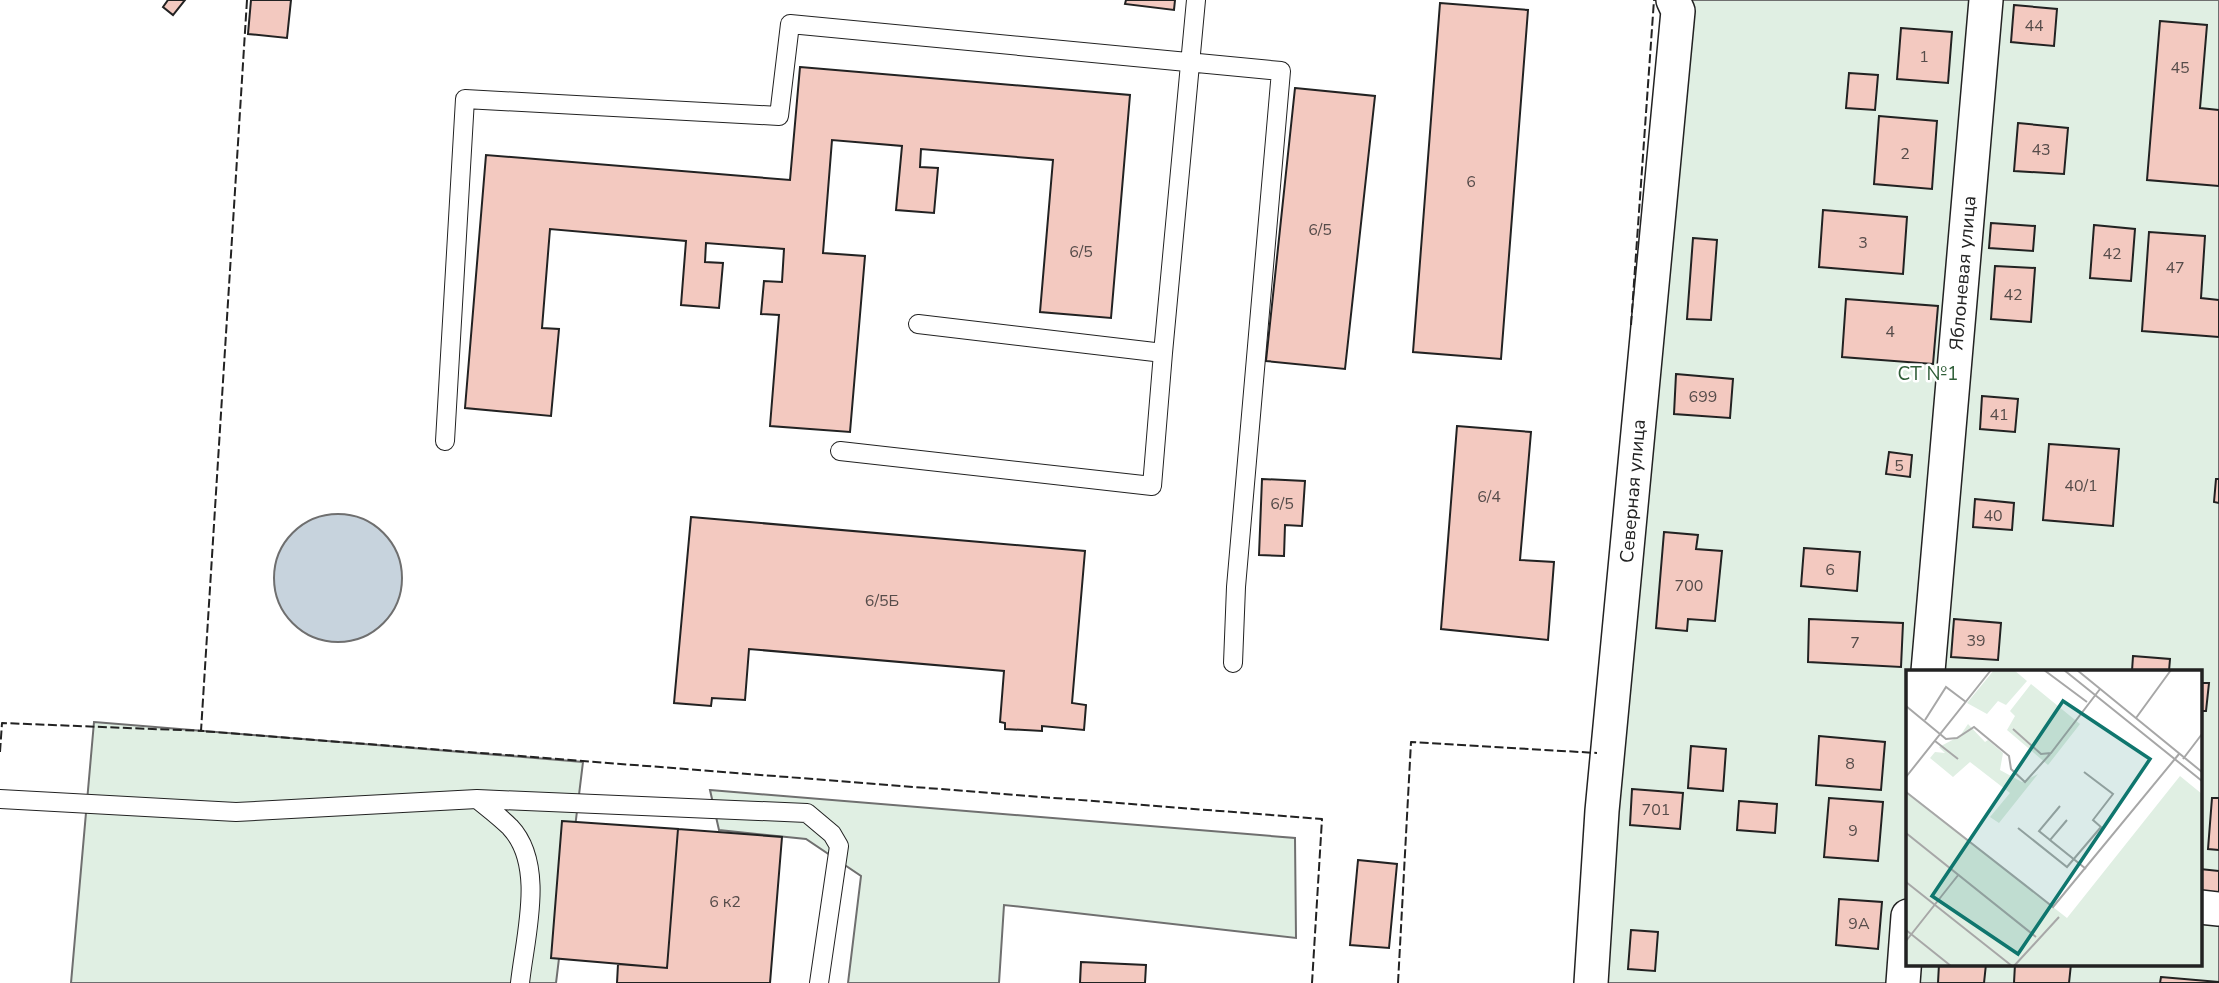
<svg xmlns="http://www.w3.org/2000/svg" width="2219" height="983" viewBox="0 0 2219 983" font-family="'Nunito Sans',sans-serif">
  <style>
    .green { fill: #e0efe3; stroke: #6f6f6f; stroke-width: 2; fill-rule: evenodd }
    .water { fill: #c7d3dd; stroke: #6f6f6f; stroke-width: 2 }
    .building { fill: #f3c9c0; stroke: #222; stroke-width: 2 }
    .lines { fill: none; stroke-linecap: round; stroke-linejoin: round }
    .lane-casing { stroke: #222; stroke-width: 20 }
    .street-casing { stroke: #222; stroke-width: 36 }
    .lane { stroke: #fff; stroke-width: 18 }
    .street { stroke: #fff; stroke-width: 33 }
    .fence { stroke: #222; stroke-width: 2; stroke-dasharray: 9 3.5; stroke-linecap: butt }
    .labels { text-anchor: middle; stroke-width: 5; stroke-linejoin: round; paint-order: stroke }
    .number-label { font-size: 16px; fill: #564c4a }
    .street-label { font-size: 19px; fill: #222; stroke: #fff }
    .park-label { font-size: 19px; fill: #2f5e38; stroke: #fff }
    .inset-road { fill: none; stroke: #a7a7a7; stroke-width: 2 }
    .view { fill: #0f766e; fill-opacity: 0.15; stroke: #0f766e; stroke-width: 3.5 }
    .inset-edge { fill: none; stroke: #222; stroke-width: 3.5 }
  </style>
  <rect width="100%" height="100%" fill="#fff"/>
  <path class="green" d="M 1665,0 L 2219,0 L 2219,983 L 1589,983 ZM 1908,671 L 2200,671 L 2200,964 L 1908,964 Z
    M 94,722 L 583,762 L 556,983 L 71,983 Z
    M 710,790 L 1295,838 L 1296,938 L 1004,905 L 999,983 L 848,983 L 861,876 L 806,839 L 719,830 Z"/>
  <path class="water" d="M274 578a64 64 0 1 1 128 0a64 64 0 1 1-128 0Z"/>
  <path class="building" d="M 168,0 L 185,0 L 173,15 L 163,7 Z
    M 251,0 L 291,0 L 287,38 L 248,34 Z
    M 1126,0 L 1175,0 L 1174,10 L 1125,4 Z
    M 1440,3 L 1528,10 L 1501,359 L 1413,352 Z
    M 2014,5 L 2057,9 L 2054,46 L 2011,42 Z
    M 2160,21 L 2207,25 L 2200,108 L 2219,110 L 2219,186 L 2147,180 Z
    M 1901,28 L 1952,32 L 1948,83 L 1897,79 Z
    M 800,67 L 1130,95 L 1111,318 L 1040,312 L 1053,160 L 921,149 L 920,167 L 938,168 L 934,213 L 896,210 L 902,146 L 832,140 L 823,253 L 865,256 L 850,432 L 770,426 L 779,315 L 761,314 L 764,281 L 782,282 L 784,249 L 706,243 L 705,262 L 723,263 L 719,308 L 681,305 L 686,241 L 550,229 L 542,328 L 559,329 L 551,416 L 465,408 L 486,155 L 790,180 Z
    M 1849,73 L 1878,75 L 1875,110 L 1846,108 Z
    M 1295,88 L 1375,96 L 1345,369 L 1266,361 Z
    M 1879,116 L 1937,121 L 1932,189 L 1874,184 Z
    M 2018,123 L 2068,128 L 2064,174 L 2014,171 Z
    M 1823,210 L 1907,217 L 1903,274 L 1819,267 Z
    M 1991,223 L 2035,226 L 2033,251 L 1989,248 Z
    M 2094,225 L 2135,229 L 2131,281 L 2090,278 Z
    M 2149,232 L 2205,236 L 2201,298 L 2219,300 L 2219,337 L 2142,331 Z
    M 1693,238 L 1717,240 L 1711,320 L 1687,319 Z
    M 1995,266 L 2035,268 L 2031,322 L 1991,319 Z
    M 1846,299 L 1938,306 L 1933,364 L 1842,357 Z
    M 1676,374 L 1733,379 L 1730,418 L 1674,414 Z
    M 1982,396 L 2018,399 L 2015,432 L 1980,429 Z
    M 1457,426 L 1531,432 L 1520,560 L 1554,562 L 1548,640 L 1441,629 Z
    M 2049,444 L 2119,449 L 2113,526 L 2043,520 Z
    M 1889,452 L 1912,455 L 1910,477 L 1886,474 Z
    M 1262,479 L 1305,481 L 1302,526 L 1285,525 L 1284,556 L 1259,555 Z
    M 2216,479 L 2219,479 L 2219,503 L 2214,502 Z
    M 1975,499 L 2014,503 L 2012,530 L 1973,527 Z
    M 691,517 L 1085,551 L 1072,703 L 1086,705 L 1084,730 L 1042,726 L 1042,731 L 1005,729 L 1005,723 L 1000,722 L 1004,671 L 749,649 L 745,700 L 712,698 L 711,706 L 674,703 Z
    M 1664,532 L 1698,535 L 1696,549 L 1722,551 L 1715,621 L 1688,619 L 1687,631 L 1656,628 Z
    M 1804,548 L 1860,552 L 1857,591 L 1801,586 Z
    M 1809,619 L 1903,623 L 1901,667 L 1808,662 Z
    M 1954,619 L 2001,623 L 1998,660 L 1951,657 Z
    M 2133,656 L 2170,659 L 2169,671 L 2132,671 Z
    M 2200,683 L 2209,683 L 2206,711 L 2200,711 Z
    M 2200,683 L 2209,683 L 2206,711 L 2200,711 Z
    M 1819,736 L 1885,742 L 1881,790 L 1816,785 Z
    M 1691,746 L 1726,749 L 1723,791 L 1688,788 Z
    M 1632,789 L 1683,793 L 1680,829 L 1630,825 Z
    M 1829,798 L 1883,802 L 1878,861 L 1824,857 Z
    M 2212,798 L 2219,798 L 2219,850 L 2208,849 Z
    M 1739,801 L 1777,804 L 1775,833 L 1737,830 Z
    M 562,821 L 678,829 L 667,968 L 551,958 Z
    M 678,829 L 782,837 L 770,983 L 617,983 L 618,964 L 667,968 Z
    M 1358,860 L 1397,864 L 1389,948 L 1350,945 Z
    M 2200,869 L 2219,871 L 2219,897 L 2200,895 Z
    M 1839,899 L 1882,902 L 1878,949 L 1836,945 Z
    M 1631,930 L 1658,932 L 1655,971 L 1628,969 Z
    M 1081,962 L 1146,965 L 1145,983 L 1080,983 Z
    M 1939,964 L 1986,964 L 1984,983 L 1938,983 Z
    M 2015,964 L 2071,964 L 2069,983 L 2014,983 Z
    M 2161,977 L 2219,982 L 2219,983 L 2160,983 Z"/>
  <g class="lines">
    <defs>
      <path id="lane" d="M 918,324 L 1163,353 L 1196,0
        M 445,441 L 465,99 L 779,116 L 790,24 L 1281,71 L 1236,587 L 1233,663
        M 840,451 L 1152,486 L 1163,353
        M 0,799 L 236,812 L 477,799 C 488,808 500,817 510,827 C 546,865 525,936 520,983
        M 477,799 L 807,813 L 832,834 L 839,846 L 819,983"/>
      <path id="street" d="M 1928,671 L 1986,0
        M 2200,907 L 2219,909
        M 1591,983 L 1602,811 L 1678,11 L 1673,0
        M 1903,983 L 1908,916"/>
    </defs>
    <use href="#lane" class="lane-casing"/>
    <use href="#street" class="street-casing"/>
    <use href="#lane" class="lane"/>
    <use href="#street" class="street"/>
    <path class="fence" d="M 247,0 L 201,731 L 1322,819 L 1312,983
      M 1631,325 L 1654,0
      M 0,752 L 2,723 L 204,731
      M 1398,983 L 1411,742 L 1597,753"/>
  </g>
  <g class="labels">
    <g class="number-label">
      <text x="2034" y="31">44</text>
      <text x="1924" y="62">1</text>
      <text x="2180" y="73">45</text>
      <text x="2041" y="155">43</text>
      <text x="1905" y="159">2</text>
      <text x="1471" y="187">6</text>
      <text x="1320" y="235">6/5</text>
      <text x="1863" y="248">3</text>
      <text x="1081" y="257">6/5</text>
      <text x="2112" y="259">42</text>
      <text x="2175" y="273">47</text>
      <text x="2013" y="300">42</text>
      <text x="1890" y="337">4</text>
      <text x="1703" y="402">699</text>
      <text x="1999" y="420">41</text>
      <text x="1899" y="471">5</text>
      <text x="2081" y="491">40/1</text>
      <text x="1489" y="502">6/4</text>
      <text x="1282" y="509">6/5</text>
      <text x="1993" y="521">40</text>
      <text x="1830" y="575">6</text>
      <text x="1689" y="591">700</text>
      <text x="882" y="606">6/5Б</text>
      <text x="1976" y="646">39</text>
      <text x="1855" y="648">7</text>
      <text x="1850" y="769">8</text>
      <text x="1656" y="815">701</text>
      <text x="1853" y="836">9</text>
      <text x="725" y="907">6 к2</text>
      <text x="1859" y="929">9А</text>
    </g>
    <g class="street-label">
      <text transform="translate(1962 273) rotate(-85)" y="7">Яблоневая улица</text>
      <text transform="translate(1632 491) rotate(-85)" y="7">Северная улица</text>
    </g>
    <g class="park-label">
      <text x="1928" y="380">СТ №1</text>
    </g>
  </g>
  <g transform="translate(1906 670)">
    <rect width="296" height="296" fill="#fff"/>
    <path d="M 88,0 L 108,0 L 121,11 L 100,35 L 92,31 L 81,44 L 61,33 ZM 125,14 L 174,54 L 142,95 L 101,60 L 109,46 L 104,41 ZM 62,54 L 79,72 L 82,70 L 97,83 L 94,100 L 116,112 L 132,104 L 93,153 L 84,147 L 104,123 L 64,92 L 47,107 L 24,88 L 29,82 L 39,83 L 33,77 L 54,66 ZM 274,106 L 296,124 L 296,296 L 0,296 L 0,121 L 161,248 Z" fill="#e0efe3"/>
    <path class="inset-road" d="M 138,0 L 181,32M 158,0 L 296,111M 171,0 L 296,102M 0,36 L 40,69 L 51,68 L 68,57 L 103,86 L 105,99 L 119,112 L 145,83M 230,48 L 265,0M 19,50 L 40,17 L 60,32M 107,59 L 135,84 L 145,83 L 194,19M 29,71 L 52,89M 277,89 L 296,64M 0,107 L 85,0M 0,122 L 147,237 L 273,84M 161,150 L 144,170 L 180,199M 112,158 L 161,197 L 195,157 L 187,150 L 207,124 L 178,102M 0,163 L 130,267M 144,170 L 133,161 L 154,136M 0,212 L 106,296M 0,260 L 45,296M 0,271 L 53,204M 108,296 L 153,247"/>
    <path class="view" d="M 157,31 L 244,89 L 112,284 L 26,226 Z"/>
    <rect width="296" height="296" class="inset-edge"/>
  </g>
</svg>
